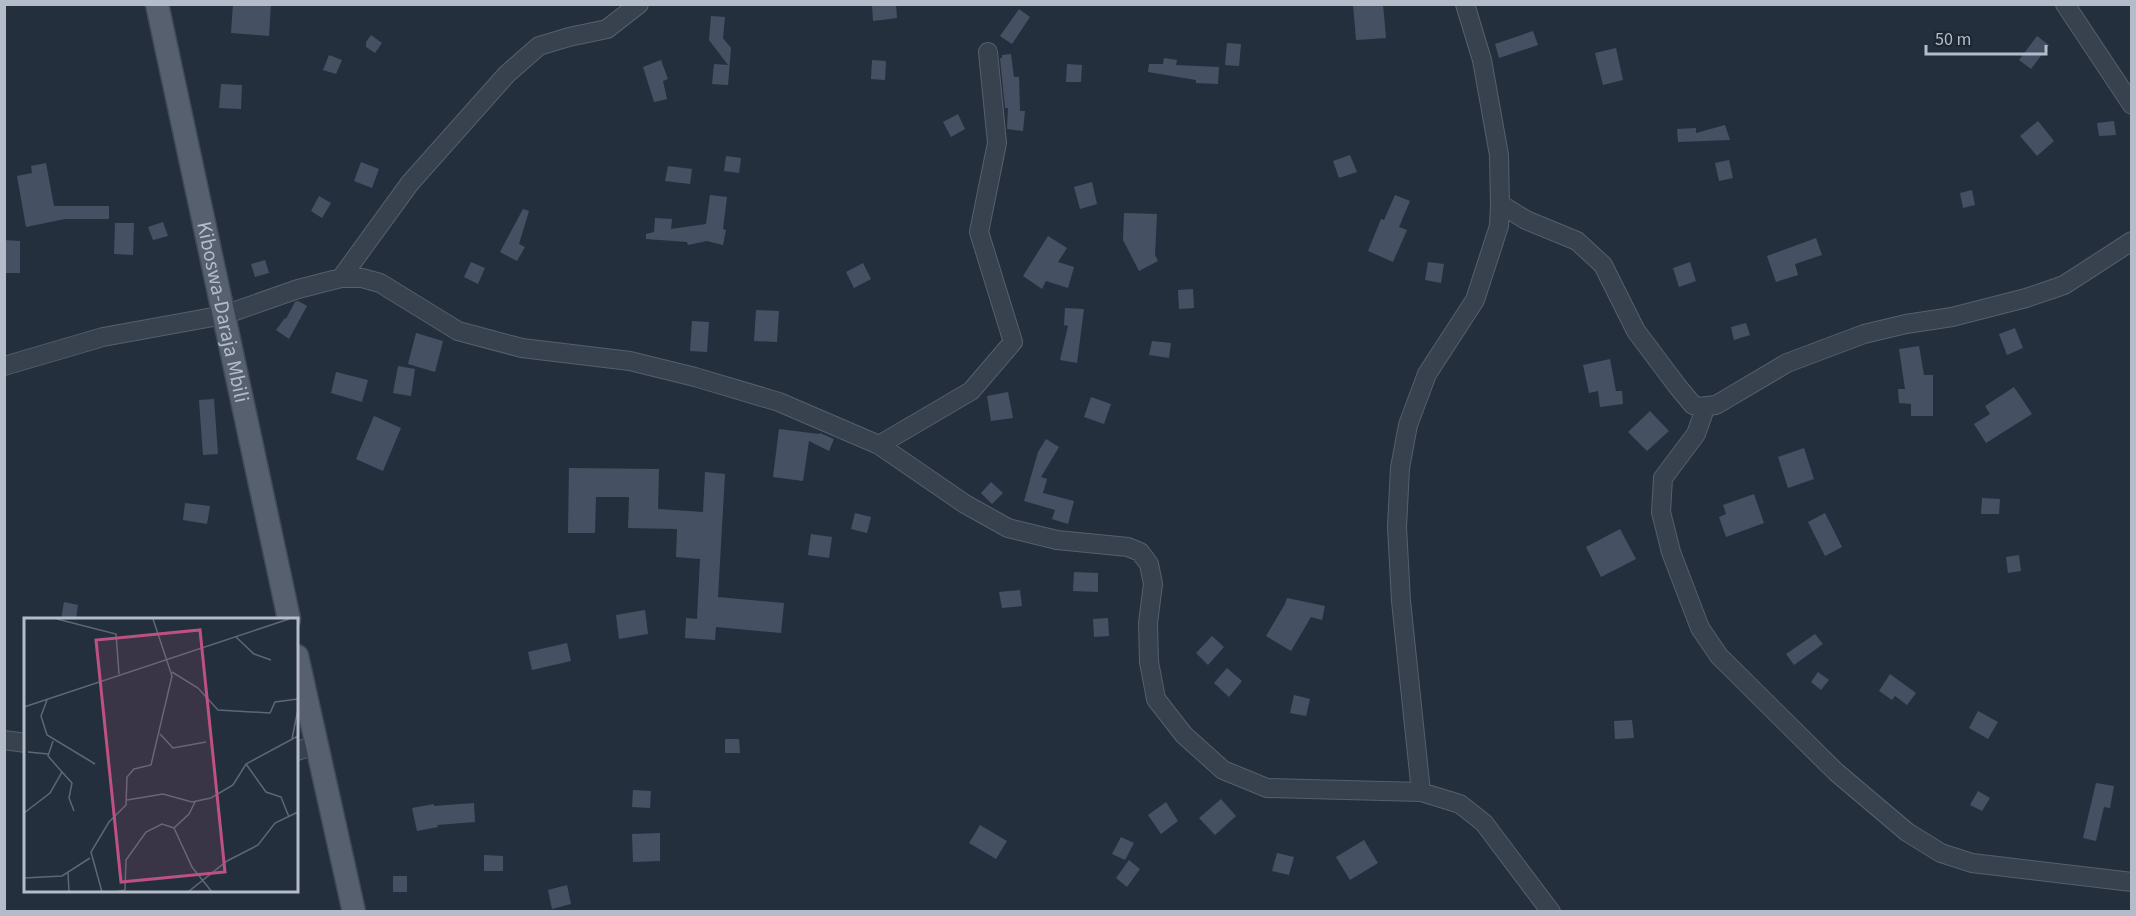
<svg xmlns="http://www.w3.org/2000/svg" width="2136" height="916" viewBox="0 0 2136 916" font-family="'Source Sans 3',sans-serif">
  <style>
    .building { fill: #455162 }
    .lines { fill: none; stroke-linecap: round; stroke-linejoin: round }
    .minor-casing { stroke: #565f6c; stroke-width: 20 }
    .major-casing { stroke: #414a57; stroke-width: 25 }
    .minor { stroke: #38414e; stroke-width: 18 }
    .major { stroke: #56606e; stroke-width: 22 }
    .labels { text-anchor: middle; stroke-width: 5; stroke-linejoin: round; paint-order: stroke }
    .street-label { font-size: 21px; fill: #b4bcc9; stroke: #1d2633 }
    .inset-road { fill: none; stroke: #5e6776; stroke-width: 1.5 }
    .view { fill: #bd5182; fill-opacity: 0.15; stroke: #bd5182; stroke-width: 3 }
    .inset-edge { fill: none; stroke: #b4bcc9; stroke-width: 3 }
  </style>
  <rect width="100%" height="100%" fill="#242f3e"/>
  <path class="building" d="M 233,4 L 271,4 L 269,36 L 231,33 Z
    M 872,4 L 896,4 L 897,18 L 873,21 Z
    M 1353,4 L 1383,4 L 1386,38 L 1356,40 Z
    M 1019,9 L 1030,17 L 1012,44 L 1000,36 Z
    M 711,16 L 725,17 L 723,38 L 731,48 L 728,85 L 712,84 L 714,64 L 728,65 L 709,40 Z
    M 1533,31 L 1538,45 L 1499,58 L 1495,44 Z
    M 371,35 L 382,43 L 375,53 L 366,47 L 366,42 Z
    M 2037,36 L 2049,45 L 2031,69 L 2019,60 Z
    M 1227,43 L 1241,44 L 1239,66 L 1225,65 Z
    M 1616,48 L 1623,80 L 1603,85 L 1595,53 Z
    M 1011,54 L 1014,77 L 1019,77 L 1020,111 L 1025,111 L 1023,131 L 1007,129 L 1008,108 L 1005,108 L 1000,58 L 1002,58 L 1002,55 Z
    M 329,55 L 342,60 L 336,74 L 323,70 Z
    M 1164,58 L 1177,60 L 1176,65 L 1219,67 L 1218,84 L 1196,83 L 1196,80 L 1148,72 L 1149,64 L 1163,64 Z
    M 661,60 L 668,79 L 663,81 L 667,99 L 654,102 L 643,67 Z
    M 872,60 L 886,61 L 885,80 L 871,79 Z
    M 1067,64 L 1082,65 L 1081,82 L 1066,82 Z
    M 221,84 L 242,85 L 241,109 L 219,108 Z
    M 958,114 L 965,129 L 951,137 L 943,122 Z
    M 2038,121 L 2054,141 L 2037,156 L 2020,136 Z
    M 2114,121 L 2116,135 L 2099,136 L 2097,123 Z
    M 1725,125 L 1730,140 L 1678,142 L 1677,129 L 1696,128 L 1696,133 Z
    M 1350,155 L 1357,172 L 1339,178 L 1333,161 Z
    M 726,156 L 741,158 L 739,173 L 724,171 Z
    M 1729,160 L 1733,178 L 1719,181 L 1715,163 Z
    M 361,162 L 379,169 L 372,188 L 354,181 Z
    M 46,163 L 54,206 L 109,206 L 109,219 L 65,219 L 26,227 L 17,176 L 32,173 L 31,166 Z
    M 668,166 L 692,169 L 690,184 L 665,181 Z
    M 1092,182 L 1097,204 L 1080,209 L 1074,187 Z
    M 1972,190 L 1975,205 L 1963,208 L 1960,193 Z
    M 710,195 L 727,197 L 723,229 L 726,230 L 723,245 L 707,241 L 688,245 L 687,242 L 646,239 L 646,234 L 654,232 L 655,218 L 672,219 L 671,229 L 706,224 Z
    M 1395,195 L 1410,201 L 1399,227 L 1407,230 L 1393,262 L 1368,251 L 1381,219 L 1384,220 Z
    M 319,196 L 331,203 L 322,218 L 311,211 Z
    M 523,209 L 529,211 L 519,244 L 525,247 L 517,261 L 500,252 Z
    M 1124,213 L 1157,214 L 1155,255 L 1158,261 L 1139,271 L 1123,240 Z
    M 163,222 L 168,236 L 153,240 L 148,227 Z
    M 115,223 L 134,223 L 133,255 L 114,254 Z
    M 1048,236 L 1067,248 L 1058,262 L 1074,267 L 1068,288 L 1046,281 L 1042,289 L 1023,276 Z
    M 1816,238 L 1822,255 L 1795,264 L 1798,275 L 1776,282 L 1767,256 Z
    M 4,240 L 20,241 L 20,273 L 4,273 Z
    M 265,260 L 269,273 L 255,277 L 251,264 Z
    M 471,262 L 485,268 L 478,284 L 464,277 Z
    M 1428,262 L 1444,264 L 1441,283 L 1425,280 Z
    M 1690,262 L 1696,281 L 1679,287 L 1673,268 Z
    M 863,263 L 871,279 L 854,288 L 846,272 Z
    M 1193,289 L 1194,308 L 1179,309 L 1178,290 Z
    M 298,301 L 307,306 L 289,339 L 276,330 L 285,318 L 286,319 L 295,302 Z
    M 1065,308 L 1084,309 L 1077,363 L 1060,360 L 1068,326 L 1064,325 Z
    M 756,310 L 779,311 L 777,342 L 754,341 Z
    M 692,321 L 709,322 L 707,352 L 690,351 Z
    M 1746,323 L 1750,335 L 1734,340 L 1731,327 Z
    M 2015,328 L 2023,348 L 2007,355 L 1999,334 Z
    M 416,333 L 443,341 L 435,372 L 408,364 Z
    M 1152,341 L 1171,343 L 1169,358 L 1149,355 Z
    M 1919,346 L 1924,375 L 1933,375 L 1933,416 L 1911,416 L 1911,404 L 1899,403 L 1898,389 L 1905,389 L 1899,349 Z
    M 1610,359 L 1616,391 L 1622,391 L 1623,404 L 1600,407 L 1598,391 L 1589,393 L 1583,365 Z
    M 398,366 L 415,369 L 411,396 L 393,393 Z
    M 336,372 L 368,380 L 362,402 L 331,393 Z
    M 2014,387 L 2032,414 L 1986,443 L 1974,424 L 1990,414 L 1985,406 Z
    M 1008,392 L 1013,418 L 991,421 L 987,396 Z
    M 1091,397 L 1111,404 L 1104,424 L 1084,417 Z
    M 214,399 L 218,454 L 203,455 L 199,400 Z
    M 1650,411 L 1669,431 L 1647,451 L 1628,432 Z
    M 374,416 L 401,428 L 383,471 L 356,459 Z
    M 779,429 L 819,434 L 820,433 L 834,439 L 829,451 L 809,441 L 803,481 L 773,477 Z
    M 1046,439 L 1059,447 L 1041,477 L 1047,479 L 1043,493 L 1074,501 L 1068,524 L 1052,519 L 1055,510 L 1024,501 L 1038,452 Z
    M 1804,448 L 1814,479 L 1788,488 L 1778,457 Z
    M 569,468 L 659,469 L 658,509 L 703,512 L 705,472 L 725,474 L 718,597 L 784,603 L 781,633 L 716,627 L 715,640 L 685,638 L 686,618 L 697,619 L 700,559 L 676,557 L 677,529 L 628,528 L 629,497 L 596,497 L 595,533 L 568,533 Z
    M 991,482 L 1003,493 L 992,504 L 981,493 Z
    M 1754,494 L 1764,523 L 1726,537 L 1719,517 L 1726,514 L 1723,505 Z
    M 1982,498 L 2000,499 L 1999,514 L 1981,514 Z
    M 185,503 L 210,506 L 207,524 L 183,520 Z
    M 855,513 L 871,517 L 867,533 L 851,529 Z
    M 1825,513 L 1842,547 L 1825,556 L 1808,522 Z
    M 1620,529 L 1636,559 L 1601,577 L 1586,547 Z
    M 811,534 L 832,537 L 829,558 L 808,555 Z
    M 2019,555 L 2021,571 L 2008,573 L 2006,557 Z
    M 1074,572 L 1098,573 L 1098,592 L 1073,591 Z
    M 1020,590 L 1022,606 L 1002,608 L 999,592 Z
    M 1287,598 L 1325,606 L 1322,620 L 1311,617 L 1291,651 L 1266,636 L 1285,604 Z
    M 64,602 L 78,605 L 76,619 L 61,619 Z
    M 645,610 L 648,634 L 619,639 L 616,615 Z
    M 1108,618 L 1109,636 L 1094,637 L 1093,619 Z
    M 1815,634 L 1823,644 L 1794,665 L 1786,654 Z
    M 1212,636 L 1224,647 L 1208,665 L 1196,653 Z
    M 567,643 L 571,661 L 532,670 L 528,652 Z
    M 1227,668 L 1242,681 L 1229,697 L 1214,683 Z
    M 1818,672 L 1829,680 L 1821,690 L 1811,682 Z
    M 1890,674 L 1916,693 L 1907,705 L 1895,696 L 1892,700 L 1879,691 Z
    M 1294,695 L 1310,699 L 1306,716 L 1290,713 Z
    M 1978,711 L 1998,722 L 1988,739 L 1969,728 Z
    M 1632,720 L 1634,738 L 1615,739 L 1614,721 Z
    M 725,739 L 739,739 L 740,753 L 725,753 Z
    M 2096,783 L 2114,786 L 2110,808 L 2104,807 L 2096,841 L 2083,838 Z
    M 633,790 L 651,791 L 650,808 L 632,807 Z
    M 1978,791 L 1990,798 L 1982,811 L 1970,805 Z
    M 1221,799 L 1236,816 L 1215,835 L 1199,818 Z
    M 1166,802 L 1178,821 L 1161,834 L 1148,815 Z
    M 474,803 L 475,822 L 437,825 L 438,827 L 417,831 L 412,808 L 434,804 L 434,806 Z
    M 980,825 L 1007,841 L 996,859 L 969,843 Z
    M 660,833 L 660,861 L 633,862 L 632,834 Z
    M 1121,837 L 1134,843 L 1125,860 L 1112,854 Z
    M 1364,840 L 1378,863 L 1350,880 L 1336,857 Z
    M 1277,853 L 1294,857 L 1289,875 L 1272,871 Z
    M 484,855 L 503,856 L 503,871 L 484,871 Z
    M 1129,860 L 1140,869 L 1127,887 L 1116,878 Z
    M 393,876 L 407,876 L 407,892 L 393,892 Z
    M 567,885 L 571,904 L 552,909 L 548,890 Z"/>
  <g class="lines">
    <defs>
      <path id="minor" d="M 2065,4 L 2132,105
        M 1500,204 L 1526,220 L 1577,241 L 1603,265 L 1636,331 L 1678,387 L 1693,405 L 1699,407 L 1716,405 L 1787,363 L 1864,334 L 1906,324 L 1952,317 L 2026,298 L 2064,285 L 2132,241
        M 341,278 L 410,183 L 507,74 L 539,46 L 569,37 L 607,29 L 639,4
        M 4,366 L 103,337 L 224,315 L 298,289 L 341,278 L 362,278 L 380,283 L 458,331 L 522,348 L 630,361 L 695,377 L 779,402 L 879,445 L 965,504 L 1008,528 L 1057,540 L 1128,547 L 1140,552 L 1149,564 L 1153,584 L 1148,623 L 1149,662 L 1156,699 L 1184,735 L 1223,770 L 1267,788 L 1421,792 L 1460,804 L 1484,823 L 1551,912
        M 1706,406 L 1696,434 L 1663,478 L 1661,512 L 1671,552 L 1700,628 L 1719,656 L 1836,772 L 1907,832 L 1941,853 L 1972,863 L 2132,882
        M 879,445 L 971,391 L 1013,342 L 979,232 L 997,143 L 988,52
        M 4,740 L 26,743
        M 297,751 L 316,745
        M 1421,792 L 1401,601 L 1397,527 L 1400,468 L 1408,425 L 1427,374 L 1475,300 L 1499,226 L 1500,204 L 1499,155 L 1482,60 L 1465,4"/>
      <g id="major">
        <path id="s1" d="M 157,4 L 289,619"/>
        <path d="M 297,656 L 354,912"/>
      </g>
    </defs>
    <use href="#minor" class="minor-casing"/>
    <use href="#major" class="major-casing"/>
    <use href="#minor" class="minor"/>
    <use href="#major" class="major"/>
  </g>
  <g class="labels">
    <g class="street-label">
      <text dy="7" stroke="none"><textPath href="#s1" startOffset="315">Kiboswa-Daraja Mbili</textPath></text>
    </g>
  </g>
  <g transform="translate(24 618)">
    <rect width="274" height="274" fill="#242f3e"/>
    <path class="inset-road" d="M 33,1 L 92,16 L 95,56M 212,19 L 230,36 L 247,42M 148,54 L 174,70 L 194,92 L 246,95 L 251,84 L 274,81M 23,82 L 17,98 L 23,117 L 71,146M 0,89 L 265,1M 136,116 L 149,130 L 182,124M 268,121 L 274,91M 4,134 L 24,136M 222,146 L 242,174 L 257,179 L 265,199M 38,154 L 48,165 L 45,180 L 50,193M 103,182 L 139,176 L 168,184 L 187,180 L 209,167 L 222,146 L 274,118M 171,184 L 165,196 L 150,210 L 168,249 L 188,274M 0,195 L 26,175 L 38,154 L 24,138 L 29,123M 44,255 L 45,274M 0,260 L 38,258 L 66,240M 78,274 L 67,234 L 85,204 L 102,187 L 103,159 L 110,151 L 127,147 L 148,58 L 129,1M 91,274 L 101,272 L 102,242 L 122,214 L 138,206 L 150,210M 164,274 L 203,243 L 234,227 L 251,205 L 274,194"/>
    <path class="view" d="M 176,12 L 201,254 L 97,264 L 72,22 Z"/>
    <rect width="274" height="274" class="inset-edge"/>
  </g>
  <rect width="2136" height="916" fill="none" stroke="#b4bcc9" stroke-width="12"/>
  <path d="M1926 45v9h120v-9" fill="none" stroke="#b4bcc9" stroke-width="3"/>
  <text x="1935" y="45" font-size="18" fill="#b4bcc9" stroke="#1d2633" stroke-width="4.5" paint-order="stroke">50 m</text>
</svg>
